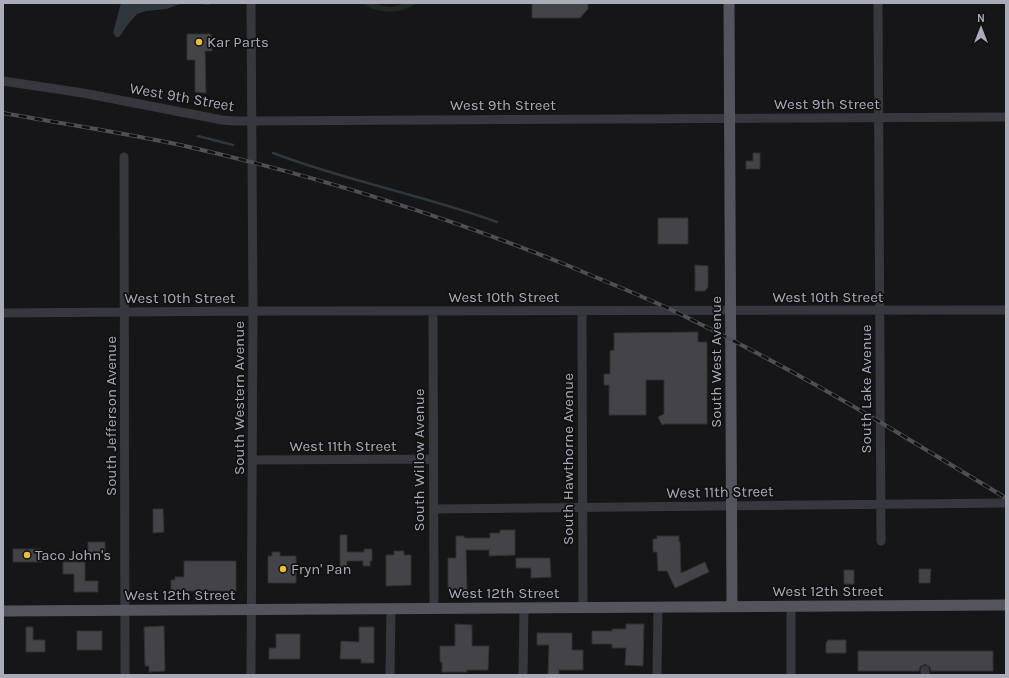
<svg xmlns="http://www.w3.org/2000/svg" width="1009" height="678" viewBox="0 0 1009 678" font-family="Karla,sans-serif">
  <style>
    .green { fill: #202822 }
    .water { fill: #2f363d }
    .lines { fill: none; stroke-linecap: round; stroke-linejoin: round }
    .stream { stroke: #2f363d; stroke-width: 2.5 }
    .building { fill: #434348; stroke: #313034 }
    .minor { stroke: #37383d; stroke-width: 9 }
    .major { stroke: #54555c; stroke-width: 11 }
    .rail-casing { stroke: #4e5056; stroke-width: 4 }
    .rail { stroke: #111113; stroke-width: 2.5; stroke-dasharray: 8; stroke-linecap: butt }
    .poi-dot { fill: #e9be3e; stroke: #111113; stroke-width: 1.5 }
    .labels { text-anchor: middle; stroke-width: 3.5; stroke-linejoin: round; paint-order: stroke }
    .poi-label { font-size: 15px; fill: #a9acb7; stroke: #111113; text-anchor: start }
    .street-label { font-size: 15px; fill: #a9acb7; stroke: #111113 }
  </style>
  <rect width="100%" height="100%" fill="#161618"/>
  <path class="green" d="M 362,3 L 373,3 L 383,6 L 391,7 L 407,3 L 417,3 C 401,14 379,15 362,3 Z"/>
  <path class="water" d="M 121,3 L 209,3 L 209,5 L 196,3 L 180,4 L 166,9 L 147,11 L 137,14 L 129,23 L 119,37 L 116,37 L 113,33 Z"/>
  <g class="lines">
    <path class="stream" d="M 198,136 L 233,145
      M 273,153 C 346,181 424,195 497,222"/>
  </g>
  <path class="building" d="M 532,3 L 588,3 L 588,9 L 580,18 L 532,18 Z
    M 187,34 L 211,34 L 212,51 L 205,51 L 206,93 L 195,92 L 195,60 L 187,60 Z
    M 753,153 L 760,153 L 760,169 L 746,169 L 746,161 L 753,161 Z
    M 658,218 L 688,218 L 688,244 L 658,244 Z
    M 695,265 L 708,266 L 708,287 L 705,291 L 695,291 Z
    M 698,332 L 698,342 L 707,342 L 707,424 L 665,424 L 662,425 L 658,417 L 664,414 L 664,380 L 646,380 L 646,415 L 609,415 L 609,385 L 604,385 L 604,374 L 610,374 L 610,351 L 614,350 L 614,333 Z
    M 153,509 L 163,509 L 164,532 L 153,533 Z
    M 500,530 L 515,530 L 515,555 L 489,556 L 489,550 L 466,550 L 467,590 L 448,590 L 448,558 L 456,558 L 456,536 L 464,536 L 464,538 L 490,538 L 490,533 L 500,533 Z
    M 340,535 L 347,535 L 347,552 L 364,552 L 364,549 L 372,549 L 372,561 L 370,561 L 370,566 L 363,566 L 363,561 L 347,561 L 347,574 L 340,574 Z
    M 657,536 L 679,536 L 679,542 L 680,542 L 681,573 L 705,562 L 709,572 L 675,588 L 667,571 L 658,571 L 657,552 L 653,552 L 653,539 L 657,539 Z
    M 88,542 L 105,542 L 105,553 L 88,553 Z
    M 13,549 L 41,549 L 41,562 L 13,562 Z
    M 394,551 L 404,551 L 404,555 L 411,555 L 411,585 L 386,586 L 386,555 L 394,555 Z
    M 272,552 L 280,552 L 280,556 L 296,556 L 296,583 L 268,583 L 268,556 L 272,556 Z
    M 516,558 L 550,558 L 551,577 L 531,578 L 531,568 L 516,568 Z
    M 184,561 L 236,561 L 236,591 L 171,591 L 171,580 L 175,580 L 175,577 L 184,577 Z
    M 63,562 L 85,562 L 85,581 L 98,581 L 98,592 L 74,592 L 74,574 L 63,574 Z
    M 919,569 L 931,569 L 930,583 L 919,583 Z
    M 844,570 L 854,570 L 854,584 L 844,584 Z
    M 455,624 L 472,625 L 472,646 L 489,646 L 488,670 L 467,670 L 467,672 L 442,672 L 442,662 L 440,662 L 440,646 L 455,646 Z
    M 626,624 L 644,624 L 643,666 L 625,665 L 626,648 L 612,648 L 612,644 L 592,644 L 592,631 L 612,631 L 612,629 L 626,629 Z
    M 164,626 L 165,671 L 149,672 L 149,666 L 145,666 L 144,627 Z
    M 26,627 L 33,627 L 33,640 L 45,640 L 45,652 L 26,652 Z
    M 359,627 L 374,627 L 374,663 L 361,663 L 361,659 L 340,659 L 341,641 L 359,642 Z
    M 77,631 L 102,631 L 102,650 L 77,650 Z
    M 537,633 L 572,633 L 572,650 L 583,650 L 583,670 L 559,670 L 559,675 L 548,675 L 549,645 L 537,645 Z
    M 276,634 L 300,634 L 300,659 L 269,659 L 269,648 L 276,648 Z
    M 828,640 L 846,640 L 846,653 L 826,653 L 826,643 Z
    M 858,651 L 993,651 L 993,671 L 931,671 L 930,667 L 925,664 L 920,667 L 919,671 L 858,671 Z"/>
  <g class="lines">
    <path class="minor" d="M 251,3 L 253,311 L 251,675
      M 878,3 L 881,541
      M 3,81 L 83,93 L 222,120 L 235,121 L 1006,117
      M 124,157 L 125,675
      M 433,311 L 434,608
      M 582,311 L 583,607
      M 3,313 L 253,311 L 1006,310
      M 253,460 L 433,459
      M 434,509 L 1006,503
      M 925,670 L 925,675
      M 390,675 L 391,608
      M 523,675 L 524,608
      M 657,675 L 658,607
      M 791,675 L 791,607"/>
    <path class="major" d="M 729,3 L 732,606
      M 3,611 L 1006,605"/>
    <defs>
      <path id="rail" d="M 3,113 C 64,124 125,133 185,146 C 316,176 445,216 569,266 C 604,281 640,295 674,311 C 744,345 813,382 880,422 C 922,447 964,473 1006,498"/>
    </defs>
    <use href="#rail" class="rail-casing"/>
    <use href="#rail" class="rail"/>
  </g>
  <g class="poi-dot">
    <circle cx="199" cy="42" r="4"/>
    <circle cx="27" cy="555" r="4"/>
    <circle cx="283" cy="569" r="4"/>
  </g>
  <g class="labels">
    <g class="poi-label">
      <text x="207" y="47">Kar Parts</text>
      <text x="35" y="560">Taco John's</text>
      <text x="291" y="574">Fryn' Pan</text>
    </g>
    <g class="street-label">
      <text transform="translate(182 97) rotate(10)" y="5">West 9th Street</text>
      <text x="827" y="109">West 9th Street</text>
      <text x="503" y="110">West 9th Street</text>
      <text x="504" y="302">West 10th Street</text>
      <text x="828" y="302">West 10th Street</text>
      <text x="180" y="303">West 10th Street</text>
      <text transform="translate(716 362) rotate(-90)" y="5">South West Avenue</text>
      <text transform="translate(866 389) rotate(-90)" y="5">South Lake Avenue</text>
      <text transform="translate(239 398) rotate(-90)" y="5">South Western Avenue</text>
      <text transform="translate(111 416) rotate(-90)" y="5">South Jefferson Avenue</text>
      <text x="343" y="451">West 11th Street</text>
      <text transform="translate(568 459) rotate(-90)" y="5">South Hawthorne Avenue</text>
      <text transform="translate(419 460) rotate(-90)" y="5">South Willow Avenue</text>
      <text transform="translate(720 492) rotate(-1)" y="5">West 11th Street</text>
      <text x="828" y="596">West 12th Street</text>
      <text x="504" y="598">West 12th Street</text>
      <text x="180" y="600">West 12th Street</text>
    </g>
  </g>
  <rect width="1009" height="678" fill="none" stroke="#a9acb7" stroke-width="8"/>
  <g transform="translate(981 28)" stroke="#111113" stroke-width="3" paint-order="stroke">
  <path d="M0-3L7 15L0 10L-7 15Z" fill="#a9acb7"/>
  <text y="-6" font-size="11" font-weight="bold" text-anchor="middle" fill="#a9acb7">N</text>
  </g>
</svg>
